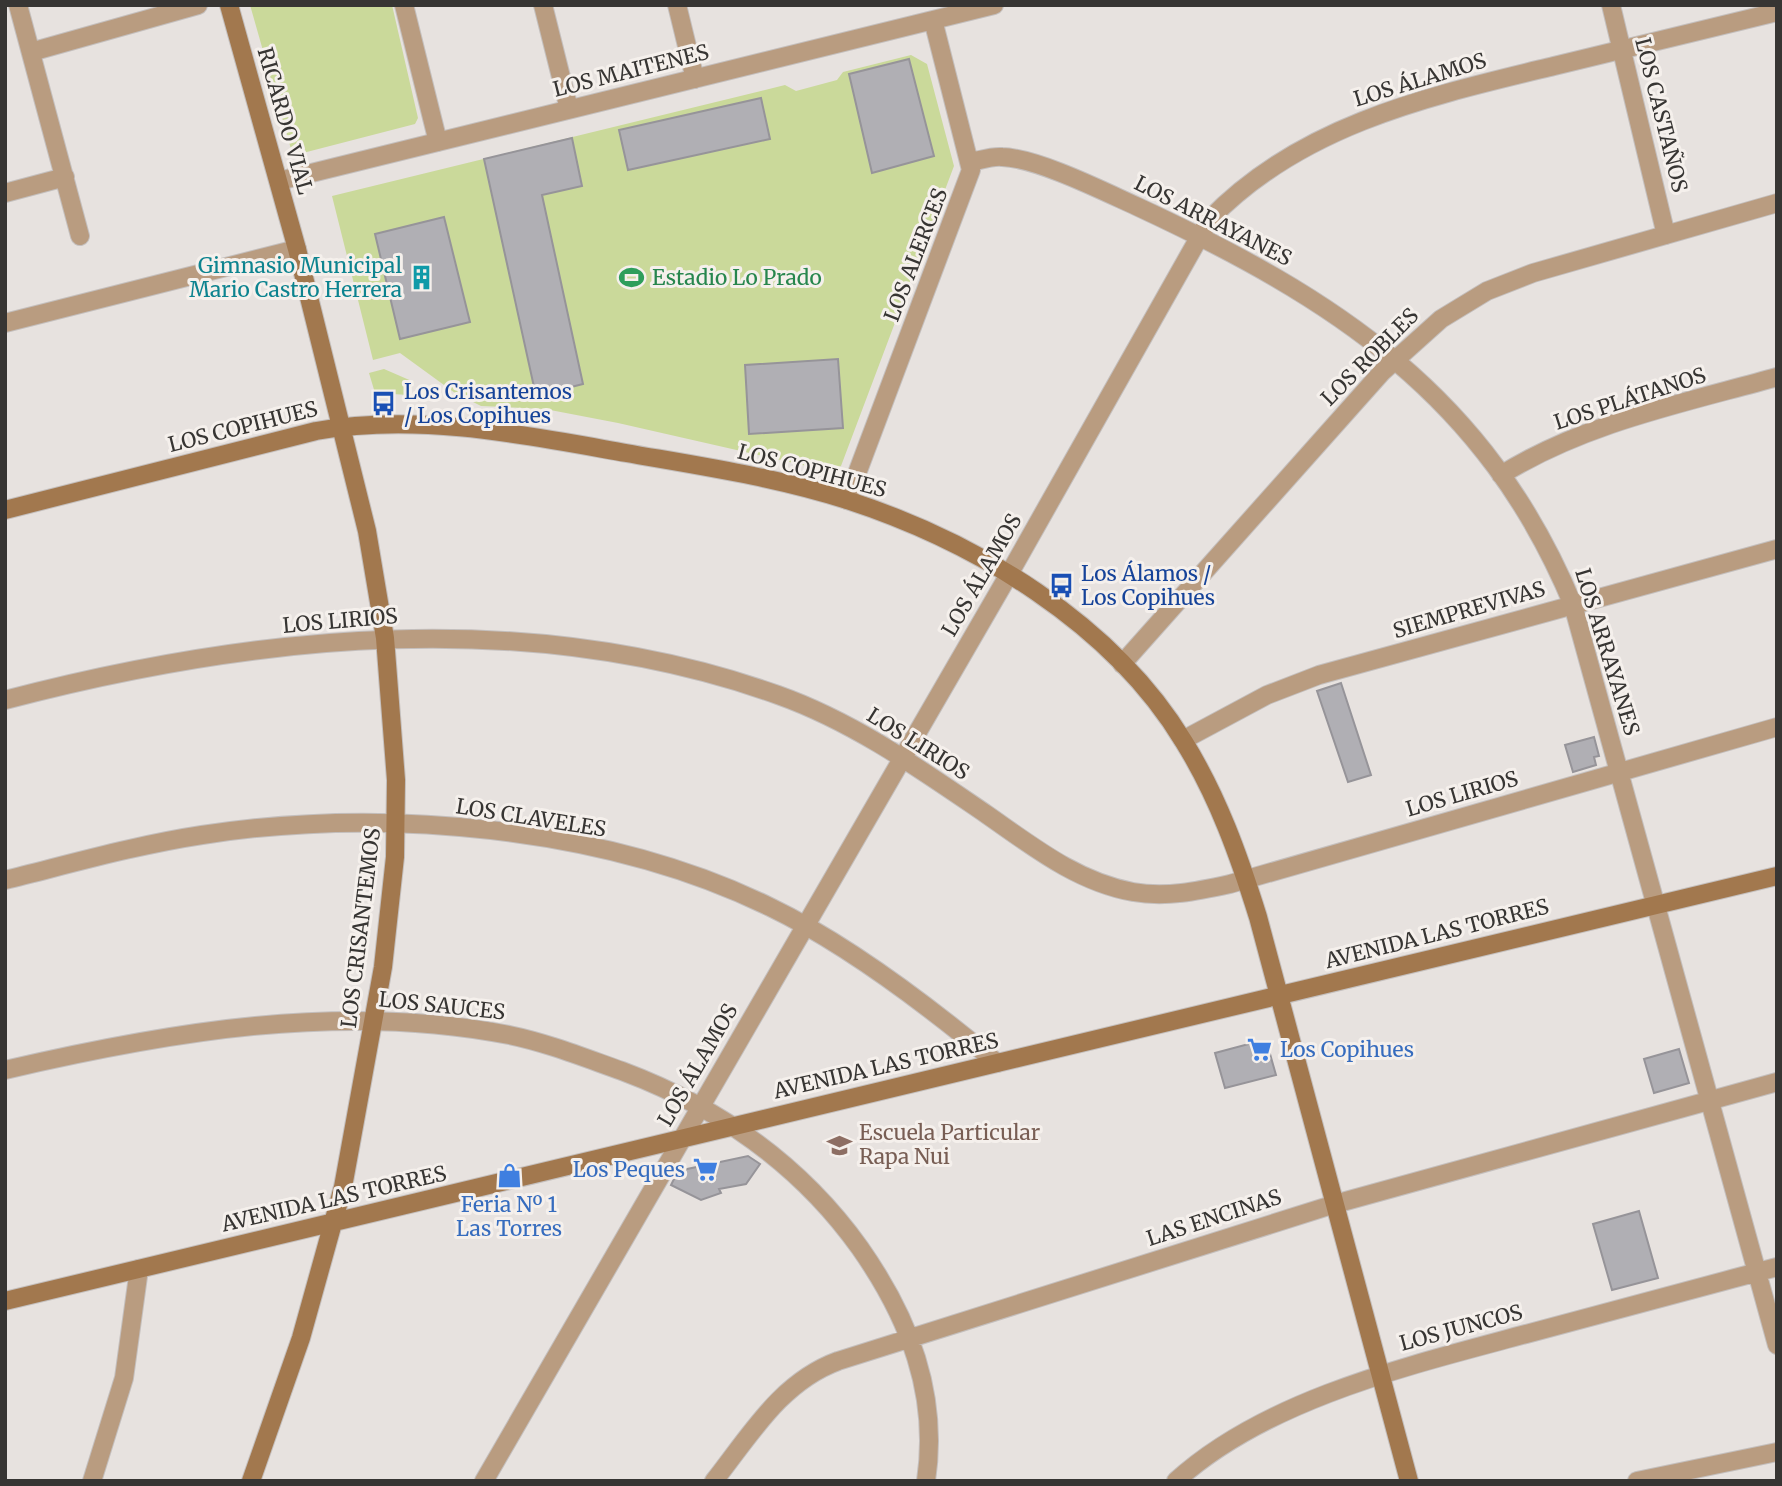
<svg xmlns="http://www.w3.org/2000/svg" width="1782" height="1486" viewBox="0 0 1782 1486" font-family="Merriweather,serif">
  <style>
    .green { fill: #cad99a }
    .building { fill: #b0afb4; stroke: #969499; stroke-width: 2 }
    .lines { fill: none; stroke-linecap: round; stroke-linejoin: round }
    .street-casing { stroke: #c4bfbd; stroke-width: 20 }
    .secondary-casing { stroke: #c4bfbd; stroke-width: 20 }
    .street { stroke: #b99c80; stroke-width: 18 }
    .secondary { stroke: #a2784e; stroke-width: 18 }
    .labels { text-anchor: middle; stroke-width: 6; stroke-linejoin: round; paint-order: stroke }
    .street-label { font-size: 21px; fill: #373533; stroke: #f5f0ec }
    .culture-label { font-size: 21px; fill: #0d838f; stroke: #f5f0ec; text-anchor: end }
    .leisure-label { font-size: 21px; fill: #27864d; stroke: #f5f0ec; text-anchor: start }
    .transit-label { font-size: 21px; fill: #164399; stroke: #f5f0ec; text-anchor: start }
    .shop-label { font-size: 21px; fill: #366cbe; stroke: #f5f0ec; text-anchor: start }
    .education-label { font-size: 21px; fill: #785e54; stroke: #f5f0ec; text-anchor: start }
  </style>
  <rect width="100%" height="100%" fill="#e7e2df"/>
  <path class="green" d="M 250,5 L 392,5 L 418,118 L 415,124 L 299,154 L 291,149 Z
    M 911,55 L 927,64 L 954,166 L 841,466 L 829,471 L 618,423 L 545,409 L 481,406 L 455,393 L 400,353 L 373,360 L 332,196 L 785,85 L 796,91 L 837,80 L 843,72 Z
    M 384,369 L 414,382 L 409,395 L 375,393 L 369,373 Z"/>
  <path class="building" d="M 909,59 L 934,156 L 872,173 L 849,74 Z
    M 761,98 L 770,139 L 628,170 L 619,130 Z
    M 572,138 L 582,186 L 542,195 L 583,384 L 536,396 L 484,159 Z
    M 444,217 L 470,322 L 400,339 L 375,234 Z
    M 838,359 L 843,428 L 749,434 L 745,365 Z
    M 1341,683 L 1371,775 L 1348,782 L 1317,691 Z
    M 1594,737 L 1599,756 L 1594,757 L 1596,765 L 1573,772 L 1565,745 Z
    M 1256,1042 L 1268,1047 L 1276,1075 L 1225,1088 L 1215,1053 Z
    M 1679,1049 L 1689,1083 L 1654,1093 L 1644,1059 Z
    M 748,1156 L 760,1164 L 746,1184 L 719,1189 L 721,1193 L 701,1200 L 671,1185 L 678,1171 Z
    M 1639,1211 L 1658,1278 L 1612,1290 L 1593,1224 Z"/>
  <g class="lines">
    <defs>
      <path id="street" d="M 18,5 L 80,236
        M 404,5 L 438,142
        M 543,5 L 569,109
        M 677,5 L 695,79
        M 1611,5 L 1666,235
        M 31,52 L 198,5
        M 971,162 C 981,160 992,156 1002,157 C 1037,158 1103,191 1136,206 C 1334,298 1486,395 1573,605 L 1777,1345
        M 279,181 L 994,5
        M 5,193 L 65,177
        M 5,323 L 297,249
        M 1501,475 C 1584,423 1684,403 1777,377
        M 847,500 L 971,170 L 933,20
        M 1122,664 L 1382,372 L 1441,319 L 1487,291 L 1533,273 L 1777,203
        M 5,700 C 257,634 528,606 778,695 C 854,722 920,769 986,814 C 1032,846 1077,882 1133,892 C 1166,898 1198,891 1230,884 L 1777,727
        M 1183,740 L 1267,695 L 1319,675 L 1777,549
        M 5,880 C 70,864 136,845 202,835 C 382,807 604,826 770,907 C 847,944 931,1008 997,1063
        M 5,1070 C 168,1032 342,1002 509,1035 C 548,1043 585,1058 622,1071 C 718,1107 800,1164 860,1248 C 909,1318 939,1394 926,1481
        M 92,1481 L 124,1378 L 139,1269
        M 484,1481 L 1008,576 L 1209,220 C 1301,124 1430,96 1554,66 C 1628,48 1702,30 1777,12
        M 714,1481 C 751,1434 781,1382 838,1361 L 1335,1204 L 1777,1082
        M 1176,1481 C 1266,1399 1411,1365 1526,1334 C 1609,1312 1693,1289 1777,1267
        M 1637,1481 L 1777,1452"/>
      <path id="secondary" d="M 229,5 L 297,249 L 367,531 L 385,638 L 396,780 L 395,857 L 383,967 L 343,1187 L 301,1338 L 251,1481
        M 5,510 L 316,431 C 419,413 525,435 626,453 C 700,466 775,477 847,500 C 976,542 1112,623 1184,742 C 1218,797 1239,856 1258,917 L 1409,1481
        M 5,1301 L 1777,876"/>
    </defs>
    <use href="#street" class="street-casing"/>
    <use href="#secondary" class="secondary-casing"/>
    <use href="#street" class="street"/>
    <use href="#secondary" class="secondary"/>
  </g>
  <defs>
    <symbol id="building-bare" viewBox="-9 -9 18 18"><path d="M-4-6H4V6H1V3H-1V6H-4ZM-2.5-4.3h1.7v1.8h-1.7ZM.8-4.3h1.7v1.8H.8ZM-2.5-1h1.7V.8h-1.7ZM.8-1h1.7V.8H.8Z" fill="#0f9aa8" stroke="#f5f0ec" stroke-width="2.5" paint-order="stroke"/></symbol>
    <symbol id="stadium-bare" viewBox="-9 -9 18 18"><path d="M0-5a6.5 5 0 1 0 0 10a6.5 5 0 1 0 0-10ZM-3.5-1.8h7v3.6h-7Z" fill="#2e9e5b" stroke="#f5f0ec" stroke-width="2.5" paint-order="stroke"/></symbol>
    <symbol id="bus-bare" viewBox="-9 -9 18 18"><path d="M-5-6H5V4H4V6H2V4H-2V6H-4V4H-5ZM-3.5-4V0h7V-4ZM-3.5 1.2v1.5H-2V1.2ZM2 1.2v1.5H3.5V1.2Z" fill="#1a4fb4" stroke="#f5f0ec" stroke-width="2.5" paint-order="stroke"/></symbol>
    <symbol id="supermarket-bare" viewBox="-9 -9 18 18"><path d="M-6-5.5h2.5l.6 2H6L4.5 2H-2.5L-4.4-4H-6ZM-1.5 3.2a1.3 1.3 0 1 0 .1 0ZM3 3.2a1.3 1.3 0 1 0 .1 0Z" fill="#3f7fe0" stroke="#f5f0ec" stroke-width="2.5" paint-order="stroke"/></symbol>
    <symbol id="school-bare" viewBox="-9 -9 18 18"><path d="M0-5L7-2L0 1L-7-2ZM-4 1L0 2.5L4 1V4Q0 6-4 4Z" fill="#8d6e63" stroke="#f5f0ec" stroke-width="2.5" paint-order="stroke"/></symbol>
    <symbol id="shop-bare" viewBox="-9 -9 18 18"><path d="M-5-2.5h2.3a2.7 3.5 0 0 1 5.4 0H5L5.5 6h-11ZM-1.5-2.5h3a1.5 2.3 0 0 0-3 0Z" fill="#3f7fe0" stroke="#f5f0ec" stroke-width="2.5" paint-order="stroke"/></symbol>
  </defs>
  <g fill-rule="evenodd">
    <use href="#building-bare" x="404" y="260" width="35" height="35"/>
    <use href="#stadium-bare" x="614" y="260" width="35" height="35"/>
    <use href="#bus-bare" x="366" y="386" width="35" height="35"/>
    <use href="#bus-bare" x="1044" y="568" width="35" height="35"/>
    <use href="#supermarket-bare" x="1242" y="1032" width="35" height="35"/>
    <use href="#school-bare" x="822" y="1128" width="35" height="35"/>
    <use href="#supermarket-bare" x="688" y="1152" width="35" height="35"/>
    <use href="#shop-bare" x="492" y="1158" width="35" height="35"/>
  </g>
  <g class="labels">
    <g class="street-label">
      <text transform="translate(631 71) rotate(-14)" y="7">LOS MAITENES</text>
      <text transform="translate(1420 80) rotate(-17)" y="7">LOS ÁLAMOS</text>
      <text transform="translate(1661 115) rotate(76)" y="7">LOS CASTAÑOS</text>
      <text transform="translate(285 121) rotate(74)" y="7">RICARDO VIAL</text>
      <text transform="translate(1213 221) rotate(27)" y="7">LOS ARRAYANES</text>
      <text transform="translate(916 255) rotate(-69)" y="7">LOS ALERCES</text>
      <text transform="translate(1370 357) rotate(-45)" y="7">LOS ROBLES</text>
      <text transform="translate(1630 399) rotate(-18)" y="7">LOS PLÁTANOS</text>
      <text transform="translate(243 427) rotate(-14)" y="7">LOS COPIHUES</text>
      <text transform="translate(812 471) rotate(15)" y="7">LOS COPIHUES</text>
      <text transform="translate(982 575) rotate(-60)" y="7">LOS ÁLAMOS</text>
      <text transform="translate(1469 610) rotate(-16)" y="7">SIEMPREVIVAS</text>
      <text transform="translate(340 621) rotate(-5)" y="7">LOS LIRIOS</text>
      <text transform="translate(1607 652) rotate(73)" y="7">LOS ARRAYANES</text>
      <text transform="translate(918 744) rotate(32)" y="7">LOS LIRIOS</text>
      <text transform="translate(1462 794) rotate(-16)" y="7">LOS LIRIOS</text>
      <text transform="translate(531 818) rotate(9)" y="7">LOS CLAVELES</text>
      <text transform="translate(361 928) rotate(-83)" y="7">LOS CRISANTEMOS</text>
      <text transform="translate(1437 934) rotate(-14)" y="7">AVENIDA LAS TORRES</text>
      <text transform="translate(442 1006) rotate(6)" y="7">LOS SAUCES</text>
      <text transform="translate(698 1065) rotate(-60)" y="7">LOS ÁLAMOS</text>
      <text transform="translate(886 1066) rotate(-13)" y="7">AVENIDA LAS TORRES</text>
      <text transform="translate(334 1199) rotate(-13)" y="7">AVENIDA LAS TORRES</text>
      <text transform="translate(1214 1218) rotate(-18)" y="7">LAS ENCINAS</text>
      <text transform="translate(1461 1328) rotate(-15)" y="7">LOS JUNCOS</text>
    </g>
    <g class="culture-label">
      <text x="402" y="273">Gimnasio Municipal<tspan x="402" dy="24">Mario Castro Herrera</tspan></text>
    </g>
    <g class="leisure-label">
      <text x="652" y="285">Estadio Lo Prado</text>
    </g>
    <g class="transit-label">
      <text x="404" y="399">Los Crisantemos<tspan x="404" dy="24">/ Los Copihues</tspan></text>
      <text x="1081" y="581">Los Álamos /<tspan x="1081" dy="24">Los Copihues</tspan></text>
    </g>
    <g class="shop-label">
      <text x="1280" y="1057">Los Copihues</text>
      <text x="685" y="1177" text-anchor="end">Los Peques</text>
      <text x="509" y="1212" text-anchor="middle">Feria Nº 1<tspan x="509" dy="24">Las Torres</tspan></text>
    </g>
    <g class="education-label">
      <text x="859" y="1140">Escuela Particular<tspan x="859" dy="24">Rapa Nui</tspan></text>
    </g>
  </g>
  <rect width="1782" height="1486" fill="none" stroke="#373533" stroke-width="14"/>
</svg>
